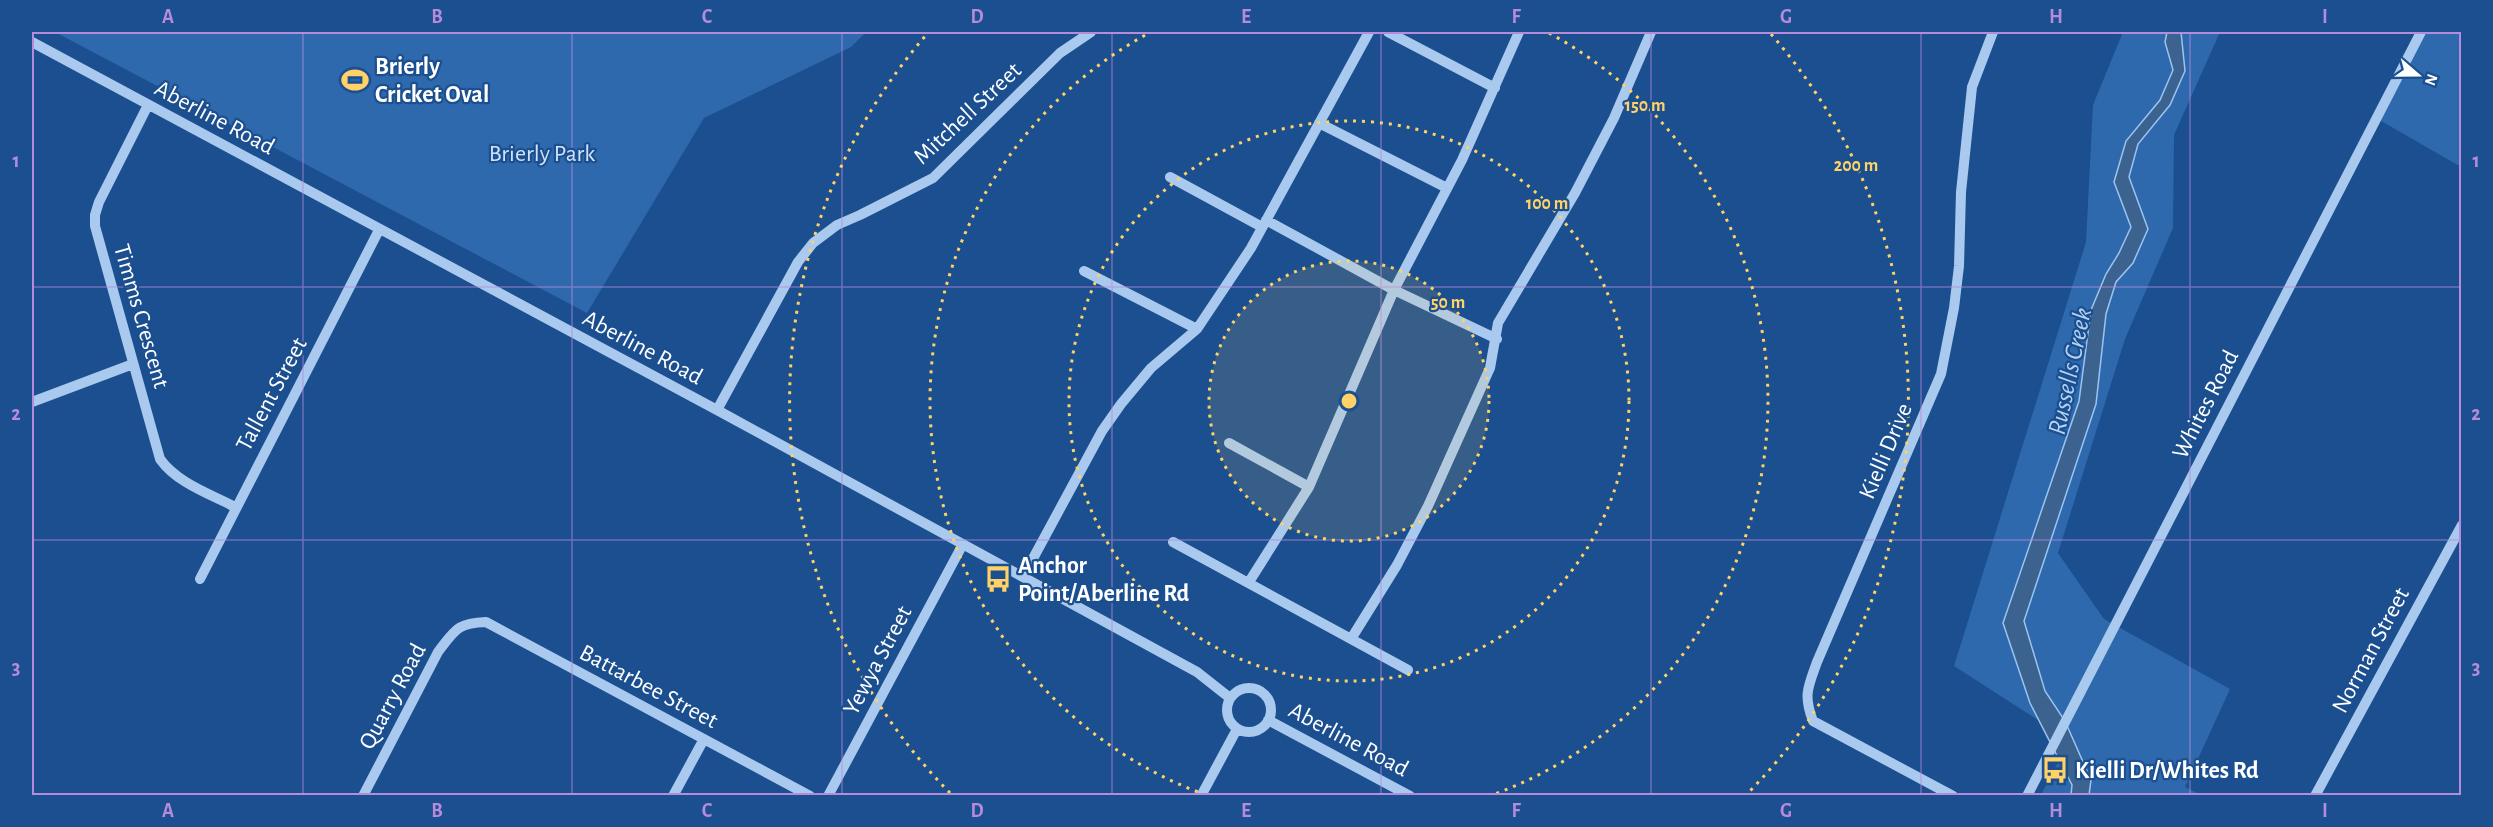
<svg xmlns="http://www.w3.org/2000/svg" width="2493" height="827" viewBox="0 0 2493 827" font-family="'Alegreya Sans',sans-serif">
  <style>
    .green { fill: #2e69ad }
    .water { fill: #3c6290; stroke: #9cc4f0; stroke-width: 1.5 }
    .lines { fill: none; stroke-linecap: round; stroke-linejoin: round }
    .minor { stroke: #a9c9ee; stroke-width: 10 }
    .grid { fill: none; stroke: #b68bdc; stroke-width: 1.5; stroke-opacity: 0.55 }
    .ring { fill: none; stroke: #ffd166; stroke-width: 3; stroke-dasharray: 3 6 }
    .labels { text-anchor: middle; stroke-width: 4.5; stroke-linejoin: round; paint-order: stroke }
    .poi-label { font-size: 24px; font-weight: bold; fill: #fff; stroke: #1b4f8f; text-anchor: start }
    .street-label { font-size: 24px; fill: #fff; stroke: #1b4f8f }
    .park-label { font-size: 24px; fill: #cfe3fa; stroke: #1b4f8f }
    .water-label { font-size: 26px; font-style: italic; fill: #b5d3f5; stroke: #1b4f8f }
    .centre { fill: #ffd166; stroke: #1b4f8f; stroke-width: 3 }
    .ring-label { font-size: 18px; text-anchor: middle; font-weight: bold; fill: #ffd166; stroke: #1b4f8f; stroke-width: 4.5; stroke-linejoin: round; paint-order: stroke }
    .neatline { fill: none; stroke: #b68bdc; stroke-width: 2 }
    .grid-label { font-size: 20px; text-anchor: middle; font-weight: bold; fill: #b68bdc }
  </style>
  <rect width="100%" height="100%" fill="#1b4f8f"/>
  <path class="green" d="M 55,32 L 866,32 L 851,47 L 704,118 L 587,313 Z
    M 2123,32 L 2220,32 L 2174,135 L 2173,228 L 2125,339 L 2058,553 L 2104,619 L 2230,689 L 2185,787 L 2201,795 L 2041,795 L 2069,740 L 1954,666 L 2086,242 L 2093,105 Z
    M 2421,32 L 2461,32 L 2461,167 L 2376,118 Z"/>
  <path class="water" d="M 2167,32 L 2181,32 L 2185,71 L 2170,105 L 2138,144 L 2129,177 L 2148,229 L 2133,263 L 2116,282 L 2106,314 L 2096,404 L 2024,621 L 2045,691 L 2065,721 L 2091,780 L 2089,795 L 2071,795 L 2072,785 L 2030,703 L 2003,623 L 2079,401 L 2091,310 L 2106,274 L 2119,253 L 2131,227 L 2114,182 L 2126,141 L 2160,100 L 2173,70 L 2165,42 Z"/>
  <g class="lines">
    <path class="minor" d="M 1388,32 L 1495,88
      M 32,42 L 717,410 L 1197,672 L 1230,698
      M 148,105 L 99,202 L 95,215 L 95,226 L 160,459 C 177,483 210,494 235,507
      M 1319,123 L 1447,188
      M 1170,177 L 1262,227
      M 1266,220 L 1394,290 L 1497,339
      M 1084,271 L 1197,329
      M 32,402 L 133,364
      M 717,410 L 798,262 L 813,243 L 837,225 L 860,215 L 933,178 L 1060,53 L 1091,32
      M 1229,443 L 1309,487
      M 1173,542 L 1408,670
      M 1023,577 L 1102,431 L 1121,404 L 1151,368 L 1197,329 L 1251,248 L 1369,32
      M 200,579 L 379,230
      M 1249,582 L 1309,487 L 1394,290 L 1462,160 L 1519,32
      M 1351,639 L 1397,565 L 1428,506 L 1490,368 L 1498,323 L 1575,193 L 1614,118 L 1651,32
      M1227 710a22 22 0 1 1 44 0a22 22 0 1 1-44 0Z
      M 1268,720 L 1410,796
      M 363,796 L 438,652 C 455,630 457,623 486,622 L 810,796
      M 673,796 L 704,739
      M 828,796 L 963,544
      M 1201,796 L 1237,729
      M 1953,796 L 1813,721 C 1803,695 1808,687 1817,662 L 1941,374 L 1954,308 L 1959,266 L 1961,192 L 1972,87 L 1993,32
      M 2027,796 L 2421,32
      M 2315,796 L 2462,525"/>
  </g>
  <path class="grid" d="M 303,32 L 303,796M 572,32 L 572,796M 842,32 L 842,796M 1112,32 L 1112,796M 1381,32 L 1381,796M 1651,32 L 1651,796M 1921,32 L 1921,796M 2190,32 L 2190,796M 32,287 L 2462,287M 32,540 L 2462,540"/>
  <circle cx="1349" cy="401" r="140" fill="#ffd166" fill-opacity=".12"/>
  <g class="ring">
    <circle cx="1349" cy="401" r="140"/>
    <circle cx="1349" cy="401" r="280"/>
    <path d="M1206 795A419 419 0 0 1 1149 33M1549 33A419 419 0 0 1 1492 795"/>
    <path d="M950 793A559 559 0 0 1 927 34M1771 34A559 559 0 0 1 1748 793"/>
  </g>
  <defs>
    <symbol id="stadium-bare" viewBox="-9 -9 18 18"><path d="M0-5a6.5 5 0 1 0 0 10a6.5 5 0 1 0 0-10ZM-3.5-1.8h7v3.6h-7Z" fill="#ffd166" stroke="#1b4f8f" stroke-width="2.5" paint-order="stroke"/></symbol>
    <symbol id="bus-bare" viewBox="-9 -9 18 18"><path d="M-5-6H5V4H4V6H2V4H-2V6H-4V4H-5ZM-3.5-4V0h7V-4ZM-3.5 1.2v1.5H-2V1.2ZM2 1.2v1.5H3.5V1.2Z" fill="#ffd166" stroke="#1b4f8f" stroke-width="2.5" paint-order="stroke"/></symbol>
  </defs>
  <g fill-rule="evenodd">
    <use href="#stadium-bare" x="336" y="61" width="38" height="38"/>
    <use href="#bus-bare" x="979" y="560" width="38" height="38"/>
    <use href="#bus-bare" x="2036" y="751" width="38" height="38"/>
  </g>
  <g class="labels">
    <g class="poi-label">
      <text x="375" y="74">Brierly<tspan x="375" dy="28">Cricket Oval</tspan></text>
      <text x="1018" y="573">Anchor<tspan x="1018" dy="28">Point/Aberline Rd</tspan></text>
      <text x="2075" y="778">Kielli Dr/Whites Rd</text>
    </g>
    <g class="street-label">
      <text transform="translate(967 113) rotate(-43)" y="8">Mitchell Street</text>
      <text transform="translate(215 117) rotate(28)" y="8">Aberline Road</text>
      <text transform="translate(142 316) rotate(74)" y="8">Timms Crescent</text>
      <text transform="translate(643 347) rotate(28)" y="8">Aberline Road</text>
      <text transform="translate(271 394) rotate(-62)" y="8">Tallent Street</text>
      <text transform="translate(2205 404) rotate(-63)" y="8">Whites Road</text>
      <text transform="translate(1885 451) rotate(-67)" y="8">Kielli Drive</text>
      <text transform="translate(2370 650) rotate(-62)" y="8">Norman Street</text>
      <text transform="translate(877 660) rotate(-62)" y="8">Yewya Street</text>
      <text transform="translate(649 686) rotate(28)" y="8">Battarbee Street</text>
      <text transform="translate(392 696) rotate(-62)" y="8">Quarry Road</text>
      <text transform="translate(1349 739) rotate(28)" y="8">Aberline Road</text>
    </g>
    <g class="park-label">
      <text x="542" y="161">Brierly Park</text>
    </g>
    <g class="water-label">
      <text transform="translate(2069 371) rotate(-78)" y="9">Russells Creek</text>
    </g>
  </g>
  <circle cx="1349" cy="401" r="9" class="centre"/>
  <g class="ring-label">
    <text x="1645" y="111">150 m</text>
    <text x="1856" y="171">200 m</text>
    <text x="1547" y="209">100 m</text>
    <text x="1448" y="308">50 m</text>
  </g>
  <rect width="2493" height="827" fill="none" stroke="#1b4f8f" stroke-width="66"/>
  <g transform="translate(2418 75) rotate(110)" stroke="#1b4f8f" stroke-width="4.5" paint-order="stroke">
  <path d="M0-4.5L10 22L0 15L-10 22Z" fill="#ffffff"/>
  <text y="-9" font-size="16" font-weight="bold" text-anchor="middle" fill="#ffffff">N</text>
  </g>
  <rect x="33" y="33" width="2427" height="761" class="neatline"/>
  <g class="grid-label">
    <text x="168" y="23">A</text>
    <text x="437" y="23">B</text>
    <text x="707" y="23">C</text>
    <text x="977" y="23">D</text>
    <text x="1246" y="23">E</text>
    <text x="1516" y="23">F</text>
    <text x="1786" y="23">G</text>
    <text x="2056" y="23">H</text>
    <text x="2325" y="23">I</text>
    <text x="16" y="167">1</text>
    <text x="2476" y="167">1</text>
    <text x="16" y="420">2</text>
    <text x="2476" y="420">2</text>
    <text x="16" y="674">3</text>
    <text x="2476" y="674">3</text>
    <text x="168" y="817">A</text>
    <text x="437" y="817">B</text>
    <text x="707" y="817">C</text>
    <text x="977" y="817">D</text>
    <text x="1246" y="817">E</text>
    <text x="1516" y="817">F</text>
    <text x="1786" y="817">G</text>
    <text x="2056" y="817">H</text>
    <text x="2325" y="817">I</text>
  </g>
</svg>
